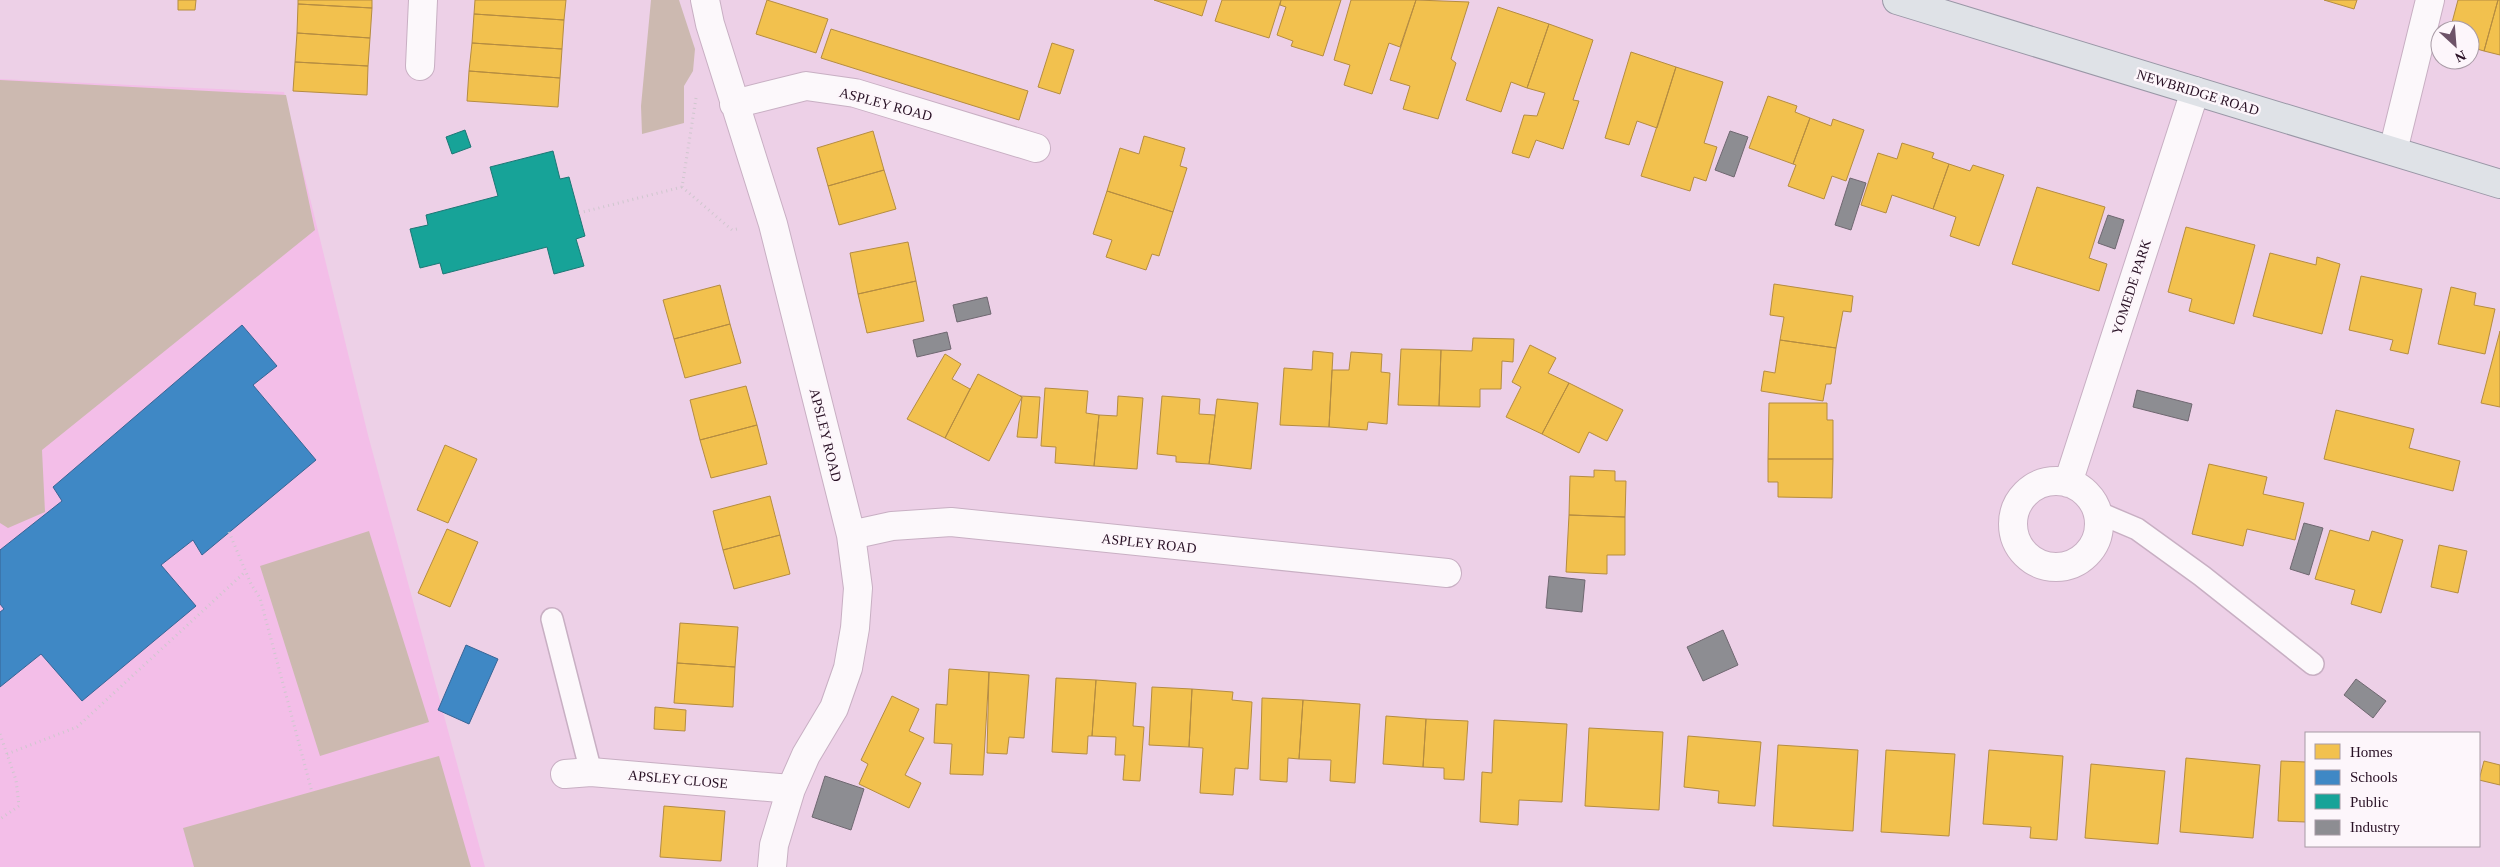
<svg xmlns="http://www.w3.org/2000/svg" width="2500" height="867" viewBox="0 0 2500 867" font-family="Georgia,serif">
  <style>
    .built { fill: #f3bee8 }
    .green { fill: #ccb9b0 }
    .homes { fill: #f2c14e; stroke: #b58c41 }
    .schools { fill: #3f88c5; stroke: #386495 }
    .public { fill: #17a398; stroke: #1c7775 }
    .industry { fill: #8d8d92; stroke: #6f6871 }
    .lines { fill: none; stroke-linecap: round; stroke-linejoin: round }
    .lane-casing { stroke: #c8afc3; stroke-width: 24 }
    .street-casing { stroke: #c8afc3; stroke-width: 30 }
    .primary-casing { stroke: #9997a6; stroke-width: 30 }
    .path { stroke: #cfc7ce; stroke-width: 3; stroke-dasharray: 1 4; stroke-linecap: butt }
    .lane { stroke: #fcf8fb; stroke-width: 21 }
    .street { stroke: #fcf8fb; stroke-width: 28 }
    .primary { stroke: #dfe2e7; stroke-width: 28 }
    .labels { text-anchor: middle; stroke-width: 5; stroke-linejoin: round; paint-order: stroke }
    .street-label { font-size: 14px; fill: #281024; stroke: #fdf6fb }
  </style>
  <rect width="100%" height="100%" fill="#edd0e7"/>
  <path class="built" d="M 0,79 L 284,92 L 368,435 L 485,867 L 0,867 Z"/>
  <path class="green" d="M 651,0 L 679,0 L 695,49 L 693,71 L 684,86 L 684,123 L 642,134 L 641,106 Z
    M 0,80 L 286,95 L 315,230 L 42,450 L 45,512 L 8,528 L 0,523 Z
    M 369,531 L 429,722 L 320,756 L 260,566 Z
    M 439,756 L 471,867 L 194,867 L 183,828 Z"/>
  <path class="homes" d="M 178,0 L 196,0 L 195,10 L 178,10 Z
    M 298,0 L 372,0 L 372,8 L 298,4 Z
    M 475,0 L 566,0 L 564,20 L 474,14 Z
    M 767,0 L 828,19 L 816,53 L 756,34 Z
    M 1154,0 L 1207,0 L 1202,16 Z
    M 1222,0 L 1281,0 L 1269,38 L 1215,21 Z
    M 1281,0 L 1341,0 L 1323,56 L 1291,46 L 1293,41 L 1277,35 L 1286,7 L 1280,5 Z
    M 1351,0 L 1416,0 L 1400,47 L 1389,43 L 1372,94 L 1344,85 L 1350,65 L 1334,60 Z
    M 1416,0 L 1469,2 L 1451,59 L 1456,63 L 1438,119 L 1403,109 L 1410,86 L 1390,80 Z
    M 2324,0 L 2357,0 L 2354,9 Z
    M 2458,0 L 2498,0 L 2484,51 L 2470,47 L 2470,30 L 2450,30 Z
    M 2498,0 L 2500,0 L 2500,55 L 2484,51 Z
    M 298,4 L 372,8 L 370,38 L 297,33 Z
    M 1498,7 L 1549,24 L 1527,88 L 1511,82 L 1501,112 L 1466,100 Z
    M 474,14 L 564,20 L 562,49 L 472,43 Z
    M 1549,24 L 1593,40 L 1573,100 L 1579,101 L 1563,149 L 1536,140 L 1529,158 L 1512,153 L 1524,115 L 1537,116 L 1545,93 L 1527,88 Z
    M 831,29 L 1028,91 L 1019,120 L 821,58 Z
    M 297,33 L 370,38 L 368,66 L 295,62 Z
    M 472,43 L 562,49 L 560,78 L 469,71 Z
    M 1052,43 L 1074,50 L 1060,94 L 1038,87 Z
    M 1631,52 L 1676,67 L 1657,128 L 1637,121 L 1629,145 L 1605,138 Z
    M 295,62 L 368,66 L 367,95 L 293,91 Z
    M 1676,67 L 1723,82 L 1704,143 L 1717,147 L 1706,181 L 1694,177 L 1690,191 L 1641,176 Z
    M 469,71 L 560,78 L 558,107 L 467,101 Z
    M 1768,96 L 1797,106 L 1795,112 L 1810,118 L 1793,164 L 1749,148 Z
    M 1810,118 L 1831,126 L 1833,119 L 1864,130 L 1846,181 L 1832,176 L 1824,199 L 1788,186 L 1796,165 L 1793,164 Z
    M 873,131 L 884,170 L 828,186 L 817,148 Z
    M 1144,136 L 1185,148 L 1180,166 L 1187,168 L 1173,212 L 1107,191 L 1120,148 L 1139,154 Z
    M 1902,143 L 1934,153 L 1932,158 L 1949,164 L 1933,209 L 1892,195 L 1886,213 L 1861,205 L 1878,153 L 1897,159 Z
    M 1949,164 L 1970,171 L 1973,165 L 2004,175 L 1979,246 L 1950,236 L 1956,217 L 1933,209 Z
    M 884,170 L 896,209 L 839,225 L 828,186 Z
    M 2037,187 L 2105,207 L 2089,258 L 2107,264 L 2099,291 L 2012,264 Z
    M 1107,191 L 1173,212 L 1159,256 L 1152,254 L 1146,270 L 1106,257 L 1112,240 L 1093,234 Z
    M 2186,227 L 2255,245 L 2234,324 L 2189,311 L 2192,299 L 2168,292 Z
    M 908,242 L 916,281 L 858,294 L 850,253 Z
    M 2270,253 L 2316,265 L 2317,257 L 2340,264 L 2322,334 L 2253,316 Z
    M 2361,276 L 2422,289 L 2408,354 L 2390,350 L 2393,340 L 2349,330 Z
    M 916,281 L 924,321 L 867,333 L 858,294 Z
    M 1774,284 L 1853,296 L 1851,312 L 1843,311 L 1836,348 L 1780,340 L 1784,317 L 1770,315 Z
    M 720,285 L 730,324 L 674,339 L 663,300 Z
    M 2451,287 L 2476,293 L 2474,305 L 2495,309 L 2485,354 L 2438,344 Z
    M 730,324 L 741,363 L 685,378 L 674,339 Z
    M 2500,331 L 2500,407 L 2481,403 Z
    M 1473,338 L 1514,339 L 1513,362 L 1502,361 L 1501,389 L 1480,389 L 1480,407 L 1439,406 L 1441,350 L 1472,351 Z
    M 1780,340 L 1836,348 L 1831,384 L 1826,384 L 1823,401 L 1761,391 L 1764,371 L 1775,373 Z
    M 1530,345 L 1556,358 L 1548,373 L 1569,383 L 1542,434 L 1506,417 L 1521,387 L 1512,382 Z
    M 1401,349 L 1441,350 L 1439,406 L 1398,405 Z
    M 1313,351 L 1333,353 L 1329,427 L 1280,425 L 1284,368 L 1312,370 Z
    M 1351,352 L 1382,354 L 1381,372 L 1390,373 L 1387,424 L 1368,422 L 1367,430 L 1329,427 L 1332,370 L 1349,370 Z
    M 945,354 L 961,364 L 952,379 L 970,389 L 945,438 L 907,419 Z
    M 978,374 L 1022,397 L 989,461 L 945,438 Z
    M 1569,383 L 1623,410 L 1607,441 L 1589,432 L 1579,453 L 1542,434 Z
    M 746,386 L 757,425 L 700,440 L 690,400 Z
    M 1045,388 L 1088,391 L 1086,413 L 1099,415 L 1094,466 L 1055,463 L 1056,447 L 1041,446 Z
    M 1020,396 L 1040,397 L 1037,438 L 1017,437 L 1022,397 Z
    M 1118,396 L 1143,398 L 1137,469 L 1094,466 L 1099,415 L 1117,416 Z
    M 1162,396 L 1200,399 L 1199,414 L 1215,415 L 1209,464 L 1176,462 L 1176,456 L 1157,454 Z
    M 1217,399 L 1258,403 L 1251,469 L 1209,464 Z
    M 1769,403 L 1827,403 L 1827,420 L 1833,420 L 1833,459 L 1768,459 Z
    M 2336,410 L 2414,429 L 2409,448 L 2460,461 L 2453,491 L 2324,459 Z
    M 757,425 L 767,464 L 711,478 L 700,440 Z
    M 445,445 L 477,459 L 448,523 L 417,510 Z
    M 1768,459 L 1833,459 L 1832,498 L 1778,497 L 1778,482 L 1768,482 Z
    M 2209,464 L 2267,477 L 2263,494 L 2304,503 L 2295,540 L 2247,529 L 2243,546 L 2192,534 Z
    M 1594,470 L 1615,471 L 1615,481 L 1626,481 L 1625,517 L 1569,515 L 1570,476 L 1594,477 Z
    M 770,496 L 780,535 L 723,550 L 713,511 Z
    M 1569,515 L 1625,517 L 1625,555 L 1607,555 L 1607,574 L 1566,572 Z
    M 447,529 L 478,542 L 450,607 L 418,593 Z
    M 2330,530 L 2369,541 L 2372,531 L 2403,540 L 2381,613 L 2351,604 L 2355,590 L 2315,579 Z
    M 780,535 L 790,574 L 734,589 L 723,550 Z
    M 2439,545 L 2467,551 L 2458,593 L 2431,587 Z
    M 680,623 L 738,627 L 735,667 L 677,663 Z
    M 677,663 L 735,667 L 733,707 L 674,703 Z
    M 949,669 L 989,672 L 983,775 L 950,774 L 952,744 L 934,743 L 936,704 L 947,705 Z
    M 989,672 L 1029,675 L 1024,738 L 1009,737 L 1007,754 L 987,753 Z
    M 1056,678 L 1096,680 L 1092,736 L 1088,736 L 1087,754 L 1052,752 Z
    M 1096,680 L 1136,683 L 1133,726 L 1144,727 L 1140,781 L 1123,780 L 1125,755 L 1115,755 L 1116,737 L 1092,736 Z
    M 1152,687 L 1192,689 L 1189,747 L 1149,745 Z
    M 1192,689 L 1233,692 L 1232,700 L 1252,702 L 1248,769 L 1235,768 L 1233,795 L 1200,793 L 1203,748 L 1189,747 Z
    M 892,696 L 919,709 L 909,731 L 924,738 L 905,775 L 921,783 L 909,808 L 859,784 L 868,764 L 861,760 Z
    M 1262,698 L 1303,700 L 1299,759 L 1288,758 L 1287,782 L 1260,780 Z
    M 1303,700 L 1360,704 L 1355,783 L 1330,781 L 1331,760 L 1299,759 Z
    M 655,707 L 686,710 L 685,731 L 654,729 Z
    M 1386,716 L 1426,719 L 1423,767 L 1383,764 Z
    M 1426,719 L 1468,721 L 1464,780 L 1444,779 L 1444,768 L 1423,767 Z
    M 1494,720 L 1567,724 L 1562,802 L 1519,800 L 1518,825 L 1480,822 L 1482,772 L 1492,773 Z
    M 1589,728 L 1663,732 L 1659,810 L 1585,806 Z
    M 1688,736 L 1761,742 L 1755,806 L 1718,803 L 1719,791 L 1684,787 Z
    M 1778,745 L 1858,750 L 1853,831 L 1773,826 Z
    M 1886,750 L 1955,754 L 1949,836 L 1881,832 Z
    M 1989,750 L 2063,756 L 2057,840 L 2030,838 L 2031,827 L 1983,824 Z
    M 2186,758 L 2260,765 L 2253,838 L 2180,832 Z
    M 2281,761 L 2306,762 L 2306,822 L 2278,821 Z
    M 2484,761 L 2500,765 L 2500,785 L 2479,780 Z
    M 2091,764 L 2165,771 L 2158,844 L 2085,838 Z
    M 664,806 L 725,811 L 721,861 L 660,857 Z"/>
  <path class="schools" d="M 242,325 L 277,366 L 253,385 L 316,460 L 202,555 L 193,540 L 161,565 L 196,606 L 82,701 L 41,654 L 0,687 L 0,612 L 4,609 L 0,604 L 0,550 L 62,501 L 53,487 Z
    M 466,645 L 498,659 L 469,724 L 438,710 Z"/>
  <path class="public" d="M 465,130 L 471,147 L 452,154 L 446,137 Z
    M 553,151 L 560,179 L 569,177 L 585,236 L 576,239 L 584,266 L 554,274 L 547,247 L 443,274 L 440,263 L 420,268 L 410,229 L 428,225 L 426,215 L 498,196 L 490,167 Z"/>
  <path class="industry" d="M 1730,131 L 1748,137 L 1734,177 L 1715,170 Z
    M 1850,178 L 1866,183 L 1851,230 L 1835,225 Z
    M 2108,215 L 2124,220 L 2115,249 L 2098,243 Z
    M 987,297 L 991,314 L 957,322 L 953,305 Z
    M 947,332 L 951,349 L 917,357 L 913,340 Z
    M 2137,390 L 2192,404 L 2188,421 L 2133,407 Z
    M 2304,523 L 2323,528 L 2309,575 L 2290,569 Z
    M 1549,576 L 1585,580 L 1582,612 L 1546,608 Z
    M 1723,630 L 1738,665 L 1703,681 L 1687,647 Z
    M 2356,679 L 2386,701 L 2373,718 L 2344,695 Z
    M 825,776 L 864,789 L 851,830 L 812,817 Z"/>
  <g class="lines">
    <defs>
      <path id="lane" d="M 2097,512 L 2137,529 L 2202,576 L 2313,664
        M 552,619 L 591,772"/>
      <path id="street" d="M 705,0 L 710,24 L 773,224 L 851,535 L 858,588 L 855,628 L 848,668 L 834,708 L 806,755 L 791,789 L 774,845 L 772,867
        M 420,66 L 423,0
        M 734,104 L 806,86 L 855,93 L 1036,148
        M 2393,151 L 2430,0
        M2013 524a43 43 0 1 1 86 0a43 43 0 1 1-86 0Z
        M 2068,483 L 2195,91
        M 851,535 L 892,526 L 951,522 L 1447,573
        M 565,774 L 591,772 L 791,789"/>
      <path id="primary" d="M 1897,0 L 2500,184"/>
    </defs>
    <use href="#lane" class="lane-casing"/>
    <use href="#street" class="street-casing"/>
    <use href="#primary" class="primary-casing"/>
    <path class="path" d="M 696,98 L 682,187 L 732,230 L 737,229
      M 579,213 L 682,187
      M 229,532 L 251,584 L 260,598 L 312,792
      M 0,734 L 16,780 L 19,806 L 0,819
      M 7,754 L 77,727 L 246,571"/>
    <use href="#lane" class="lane"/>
    <use href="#street" class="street"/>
    <use href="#primary" class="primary"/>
  </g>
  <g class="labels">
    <g class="street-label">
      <text transform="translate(2198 92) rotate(17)" y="5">NEWBRIDGE ROAD</text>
      <text transform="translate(886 104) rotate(15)" y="5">ASPLEY ROAD</text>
      <text transform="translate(2131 287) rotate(-72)" y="5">YOMEDE PARK</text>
      <text transform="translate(826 435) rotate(76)" y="5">APSLEY ROAD</text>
      <text transform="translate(1149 543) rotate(6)" y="5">ASPLEY ROAD</text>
      <text transform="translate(678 779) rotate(5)" y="5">APSLEY CLOSE</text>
    </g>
  </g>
  <rect x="2305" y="732" width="175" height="115" fill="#fdf6fb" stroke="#a89aa5"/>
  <rect x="2315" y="744" width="25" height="15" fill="#f2c14e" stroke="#a89aa5"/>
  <text x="2350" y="757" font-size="15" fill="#281024">Homes</text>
  <rect x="2315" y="770" width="25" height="15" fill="#3f88c5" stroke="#a89aa5"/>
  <text x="2350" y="782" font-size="15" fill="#281024">Schools</text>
  <rect x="2315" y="794" width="25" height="15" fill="#17a398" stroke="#a89aa5"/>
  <text x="2350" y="807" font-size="15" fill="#281024">Public</text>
  <rect x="2315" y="820" width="25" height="15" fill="#8d8d92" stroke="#a89aa5"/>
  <text x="2350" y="832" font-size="15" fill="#281024">Industry</text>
  <g transform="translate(2455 45) rotate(154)"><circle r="24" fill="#fdf6fb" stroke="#a89aa5"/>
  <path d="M0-4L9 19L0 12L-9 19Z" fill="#6d5368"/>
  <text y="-8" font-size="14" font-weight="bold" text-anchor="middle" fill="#281024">N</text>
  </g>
</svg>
